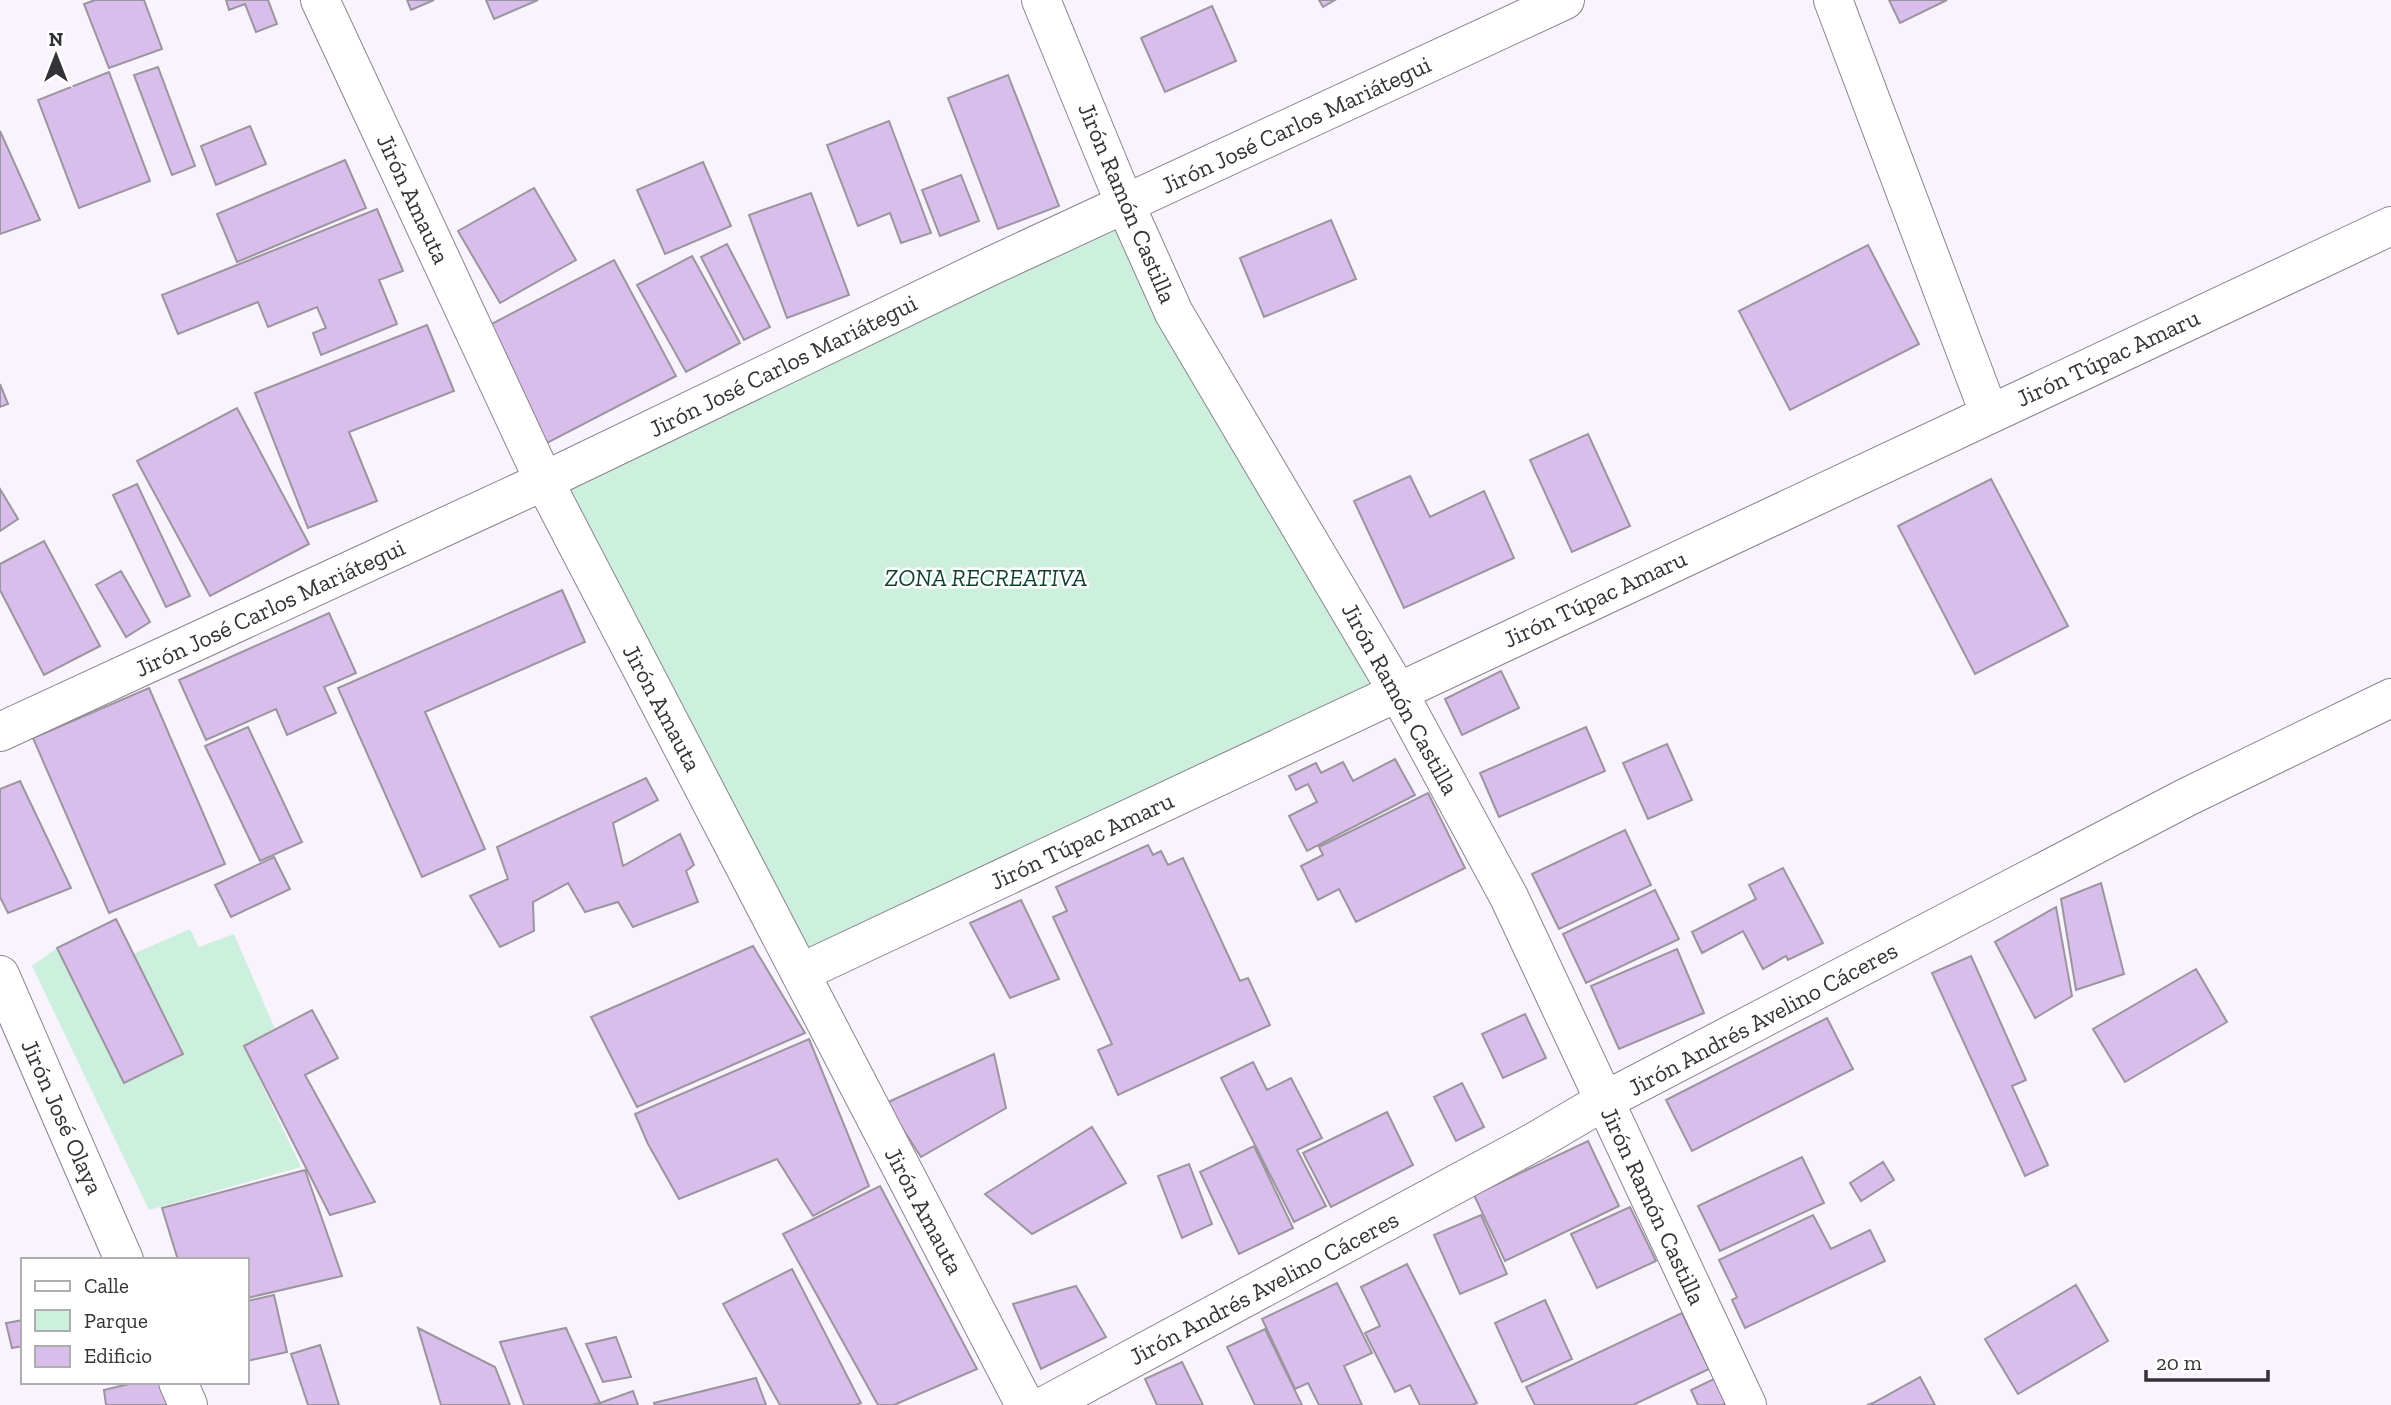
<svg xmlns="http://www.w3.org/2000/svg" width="2391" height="1405" viewBox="0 0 2391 1405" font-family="'Zilla Slab',serif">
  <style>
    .green { fill: #cdefdd }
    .building { fill: #d9bdeb; stroke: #9b959f; stroke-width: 2 }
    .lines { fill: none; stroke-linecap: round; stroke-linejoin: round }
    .minor-casing { stroke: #8a848f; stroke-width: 40 }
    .minor { stroke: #fff; stroke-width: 38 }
    .labels { text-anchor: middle; stroke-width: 5; stroke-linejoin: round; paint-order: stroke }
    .street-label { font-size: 24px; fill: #343236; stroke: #fff }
    .park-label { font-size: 24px; font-style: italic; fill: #113f2c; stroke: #fff }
  </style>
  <rect width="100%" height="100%" fill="#f9f3fe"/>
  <path class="green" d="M 1105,213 L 1398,692 L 800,973 L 544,481 Z
    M 190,929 L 199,947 L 234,934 L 275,1029 L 244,1047 L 301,1167 L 149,1210 L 32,966 L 57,948 L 125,1083 L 183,1054 L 133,954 Z"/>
  <path class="building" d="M 95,0 L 144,0 L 162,49 L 109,68 L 84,4 Z
    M 226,0 L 268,0 L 277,24 L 256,32 L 245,4 L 229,10 Z
    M 407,0 L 434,0 L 411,10 Z
    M 486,0 L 538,0 L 494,19 Z
    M 1319,0 L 1335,0 L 1323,7 Z
    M 1889,0 L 1947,0 L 1900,23 Z
    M 1212,6 L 1236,61 L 1165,92 L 1141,38 Z
    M 158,67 L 195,166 L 172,175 L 134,75 Z
    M 109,72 L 150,181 L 79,208 L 38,100 Z
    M 1008,75 L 1059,206 L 998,229 L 948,98 Z
    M 889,121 L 931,233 L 901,243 L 890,213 L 858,226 L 827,145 Z
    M 250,126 L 266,164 L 216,185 L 201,146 Z
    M 0,131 L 40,220 L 0,234 Z
    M 345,160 L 366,208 L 237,262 L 217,214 Z
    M 703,162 L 731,226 L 665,254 L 637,190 Z
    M 961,175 L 979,221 L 940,236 L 922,190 Z
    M 534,188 L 576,260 L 500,303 L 458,231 Z
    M 811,193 L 849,295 L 787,318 L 749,215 Z
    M 377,209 L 403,271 L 379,280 L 397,324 L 321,355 L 313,333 L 326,328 L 317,307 L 268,327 L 258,302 L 178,334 L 162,295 Z
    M 1331,220 L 1356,279 L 1264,317 L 1240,258 Z
    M 727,244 L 770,327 L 744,340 L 701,257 Z
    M 1868,245 L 1919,344 L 1790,410 L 1739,311 Z
    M 1868,245 L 1919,344 L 1790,410 L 1739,311 Z
    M 692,256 L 740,343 L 686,372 L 637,285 Z
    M 614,260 L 676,376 L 547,443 L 486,327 Z
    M 427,325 L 454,391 L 349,432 L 377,501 L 308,528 L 255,393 Z
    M 0,384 L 8,404 L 0,407 Z
    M 237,408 L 309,544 L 210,596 L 137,461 Z
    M 1588,434 L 1630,526 L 1572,552 L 1530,460 Z
    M 1410,476 L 1430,517 L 1484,491 L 1514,558 L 1404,608 L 1354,501 Z
    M 1991,479 L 2068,626 L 1975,674 L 1898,526 Z
    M 137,484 L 190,596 L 166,607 L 113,495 Z
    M 0,489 L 18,519 L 0,531 Z
    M 44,541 L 100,646 L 44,675 L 0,590 L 0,564 Z
    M 121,571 L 150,622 L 126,637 L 96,585 Z
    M 562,590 L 585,642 L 425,712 L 485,849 L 422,877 L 338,688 Z
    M 329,613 L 356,673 L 324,687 L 336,713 L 287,735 L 276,709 L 206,740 L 179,680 Z
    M 1501,671 L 1519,708 L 1462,735 L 1445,699 Z
    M 149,688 L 225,864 L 109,913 L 33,738 Z
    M 248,727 L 302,842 L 260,861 L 205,746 Z
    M 1586,727 L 1605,771 L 1499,817 L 1480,773 Z
    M 1667,744 L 1692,800 L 1648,819 L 1623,763 Z
    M 1395,759 L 1415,795 L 1307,851 L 1289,816 L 1317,802 L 1308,784 L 1296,790 L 1289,776 L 1316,763 L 1321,773 L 1343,762 L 1353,781 Z
    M 646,778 L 658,800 L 613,823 L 623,866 L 680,834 L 694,865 L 686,871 L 698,902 L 633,927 L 618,902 L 585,912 L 568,883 L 533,902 L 534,931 L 500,947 L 470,896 L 508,879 L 497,847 Z
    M 20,781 L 71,888 L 8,913 L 0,897 L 0,789 Z
    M 1428,793 L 1465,868 L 1356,922 L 1339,889 L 1318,900 L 1301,866 L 1323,855 L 1319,847 Z
    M 1625,830 L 1651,885 L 1559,929 L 1532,874 Z
    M 1148,845 L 1153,855 L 1161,851 L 1168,865 L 1183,858 L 1240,981 L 1248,978 L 1270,1025 L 1118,1095 L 1098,1050 L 1112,1044 L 1053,917 L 1067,911 L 1056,887 Z
    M 274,857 L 290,889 L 231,917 L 215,885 Z
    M 1783,868 L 1823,943 L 1788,960 L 1786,956 L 1763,969 L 1743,931 L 1702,953 L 1692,932 L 1756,899 L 1749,885 Z
    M 2101,883 L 2124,974 L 2076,990 L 2061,899 Z
    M 1655,890 L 1679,939 L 1586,983 L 1563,934 Z
    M 1021,900 L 1059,979 L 1010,998 L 970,923 Z
    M 2056,907 L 2072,996 L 2035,1018 L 1995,942 Z
    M 116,919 L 183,1054 L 124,1083 L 57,948 Z
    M 753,946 L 805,1033 L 637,1107 L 591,1017 Z
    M 1677,949 L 1704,1013 L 1619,1049 L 1591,986 Z
    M 1971,956 L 2026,1080 L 2012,1086 L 2048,1165 L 2025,1176 L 1932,973 Z
    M 2196,969 L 2227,1022 L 2125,1082 L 2093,1029 Z
    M 312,1010 L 338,1058 L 305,1075 L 375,1202 L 330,1215 L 244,1046 Z
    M 1525,1014 L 1546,1058 L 1503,1078 L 1482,1034 Z
    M 1827,1018 L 1853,1069 L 1692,1151 L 1666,1100 Z
    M 809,1039 L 869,1186 L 813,1216 L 777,1159 L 679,1199 L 648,1144 L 635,1114 Z
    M 994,1054 L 1006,1108 L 921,1157 L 886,1103 Z
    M 1253,1062 L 1267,1090 L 1291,1078 L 1322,1138 L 1297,1150 L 1326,1206 L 1294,1222 L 1221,1078 Z
    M 1462,1083 L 1484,1127 L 1456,1141 L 1434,1097 Z
    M 1387,1112 L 1413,1165 L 1331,1207 L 1303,1153 Z
    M 1092,1127 L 1126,1183 L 1032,1234 L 985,1194 Z
    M 1588,1141 L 1619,1206 L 1505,1261 L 1474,1195 Z
    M 1254,1146 L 1293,1228 L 1239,1254 L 1200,1172 Z
    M 1802,1157 L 1824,1203 L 1720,1251 L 1698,1206 Z
    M 1883,1162 L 1894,1180 L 1861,1201 L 1850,1183 Z
    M 1189,1164 L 1212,1224 L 1182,1238 L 1158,1176 Z
    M 305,1170 L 342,1276 L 247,1298 L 247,1260 L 178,1260 L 162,1208 Z
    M 880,1186 L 977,1369 L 894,1405 L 878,1405 L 783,1234 Z
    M 1630,1207 L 1656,1261 L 1597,1288 L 1571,1234 Z
    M 1481,1215 L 1507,1274 L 1460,1294 L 1434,1235 Z
    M 1813,1215 L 1831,1249 L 1870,1230 L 1885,1261 L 1745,1328 L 1732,1300 L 1737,1297 L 1719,1260 Z
    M 1407,1264 L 1477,1403 L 1472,1405 L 1420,1405 L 1410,1385 L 1395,1392 L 1365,1333 L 1380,1326 L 1361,1287 Z
    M 792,1269 L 861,1403 L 856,1405 L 780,1405 L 723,1304 Z
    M 1337,1283 L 1372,1353 L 1344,1366 L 1362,1405 L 1319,1405 L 1308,1383 L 1295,1389 L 1262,1319 Z
    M 2076,1285 L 2108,1341 L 2018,1394 L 1985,1339 Z
    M 1076,1286 L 1106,1337 L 1041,1369 L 1013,1304 Z
    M 274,1295 L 287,1352 L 247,1361 L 247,1301 Z
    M 1545,1300 L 1572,1359 L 1522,1382 L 1495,1323 Z
    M 1682,1313 L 1709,1369 L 1633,1405 L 1535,1405 L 1526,1387 Z
    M 23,1320 L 23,1346 L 12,1348 L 6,1323 Z
    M 418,1328 L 495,1367 L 510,1405 L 441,1405 Z
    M 566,1328 L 600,1403 L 591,1405 L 524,1405 L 500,1342 Z
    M 1265,1329 L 1302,1405 L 1255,1405 L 1227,1347 Z
    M 616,1337 L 631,1377 L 603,1382 L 586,1344 Z
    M 320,1345 L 339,1405 L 308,1405 L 291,1354 Z
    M 1182,1362 L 1203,1405 L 1157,1405 L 1145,1379 Z
    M 1920,1377 L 1935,1405 L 1867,1405 L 1873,1403 Z
    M 756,1378 L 766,1405 L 655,1405 L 654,1403 Z
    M 1716,1378 L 1727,1403 L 1722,1405 L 1698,1405 L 1691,1390 Z
    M 137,1382 L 172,1382 L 180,1405 L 106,1405 L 104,1390 Z
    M 633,1391 L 638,1405 L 593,1405 L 600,1403 Z"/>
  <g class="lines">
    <defs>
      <path id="minor" d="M 320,0 L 544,481 L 1025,1405
        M 1041,0 L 1125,204 L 1174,313 L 1398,692 L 1509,897 L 1747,1405
        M 1833,0 L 1989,413
        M 0,732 L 544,481 L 991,266 L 1565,0
        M 800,973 L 2391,226
        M 0,975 L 124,1260
        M 178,1382 L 188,1405
        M 1046,1405 L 1536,1141 L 1604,1101 L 2187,797 L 2391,698"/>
    </defs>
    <use href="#minor" class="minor-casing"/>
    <use href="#minor" class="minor"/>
  </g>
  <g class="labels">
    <g class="street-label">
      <text transform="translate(1296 125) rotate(-25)" y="8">Jirón José Carlos Mariátegui</text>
      <text transform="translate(413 199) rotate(65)" y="8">Jirón Amauta</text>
      <text transform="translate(1127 203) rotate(67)" y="8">Jirón Ramón Castilla</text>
      <text transform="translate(2108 358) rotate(-25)" y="8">Jirón Túpac Amaru</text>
      <text transform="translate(783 366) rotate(-26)" y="8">Jirón José Carlos Mariátegui</text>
      <text transform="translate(1595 599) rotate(-25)" y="8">Jirón Túpac Amaru</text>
      <text transform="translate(270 608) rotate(-25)" y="8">Jirón José Carlos Mariátegui</text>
      <text transform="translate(1400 699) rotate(61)" y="8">Jirón Ramón Castilla</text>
      <text transform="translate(662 708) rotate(62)" y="8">Jirón Amauta</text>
      <text transform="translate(1082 841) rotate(-25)" y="8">Jirón Túpac Amaru</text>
      <text transform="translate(1763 1019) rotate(-28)" y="8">Jirón Andrés Avelino Cáceres</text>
      <text transform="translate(62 1117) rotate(66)" y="8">Jirón José Olaya</text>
      <text transform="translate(1653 1206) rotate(65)" y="8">Jirón Ramón Castilla</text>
      <text transform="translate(924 1211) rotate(62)" y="8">Jirón Amauta</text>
      <text transform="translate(1264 1288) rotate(-28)" y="8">Jirón Andrés Avelino Cáceres</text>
    </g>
    <g class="park-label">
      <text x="986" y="586">ZONA RECREATIVA</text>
    </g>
  </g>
  <rect x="21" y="1258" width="228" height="126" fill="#ffffff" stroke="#aeadaf" stroke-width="2"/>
  <rect x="35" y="1281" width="35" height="10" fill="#ffffff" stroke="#aeadaf" stroke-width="2"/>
  <text x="84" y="1293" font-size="21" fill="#343236">Calle</text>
  <rect x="35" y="1310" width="35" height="21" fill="#cdefdd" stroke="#aeadaf" stroke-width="2"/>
  <text x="84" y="1328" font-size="21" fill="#343236">Parque</text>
  <rect x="35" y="1346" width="35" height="21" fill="#d9bdeb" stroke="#aeadaf" stroke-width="2"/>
  <text x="84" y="1363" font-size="21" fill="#343236">Edificio</text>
  <g transform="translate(56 56)" stroke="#ffffff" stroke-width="5" paint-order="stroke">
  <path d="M0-5L12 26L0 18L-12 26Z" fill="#343236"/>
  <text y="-10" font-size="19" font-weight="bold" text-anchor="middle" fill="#343236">N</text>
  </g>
  <path d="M2146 1370v10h122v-10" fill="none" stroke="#343236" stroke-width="3.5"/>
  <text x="2156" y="1370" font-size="21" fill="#343236" stroke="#ffffff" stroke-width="5" paint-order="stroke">20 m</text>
</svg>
